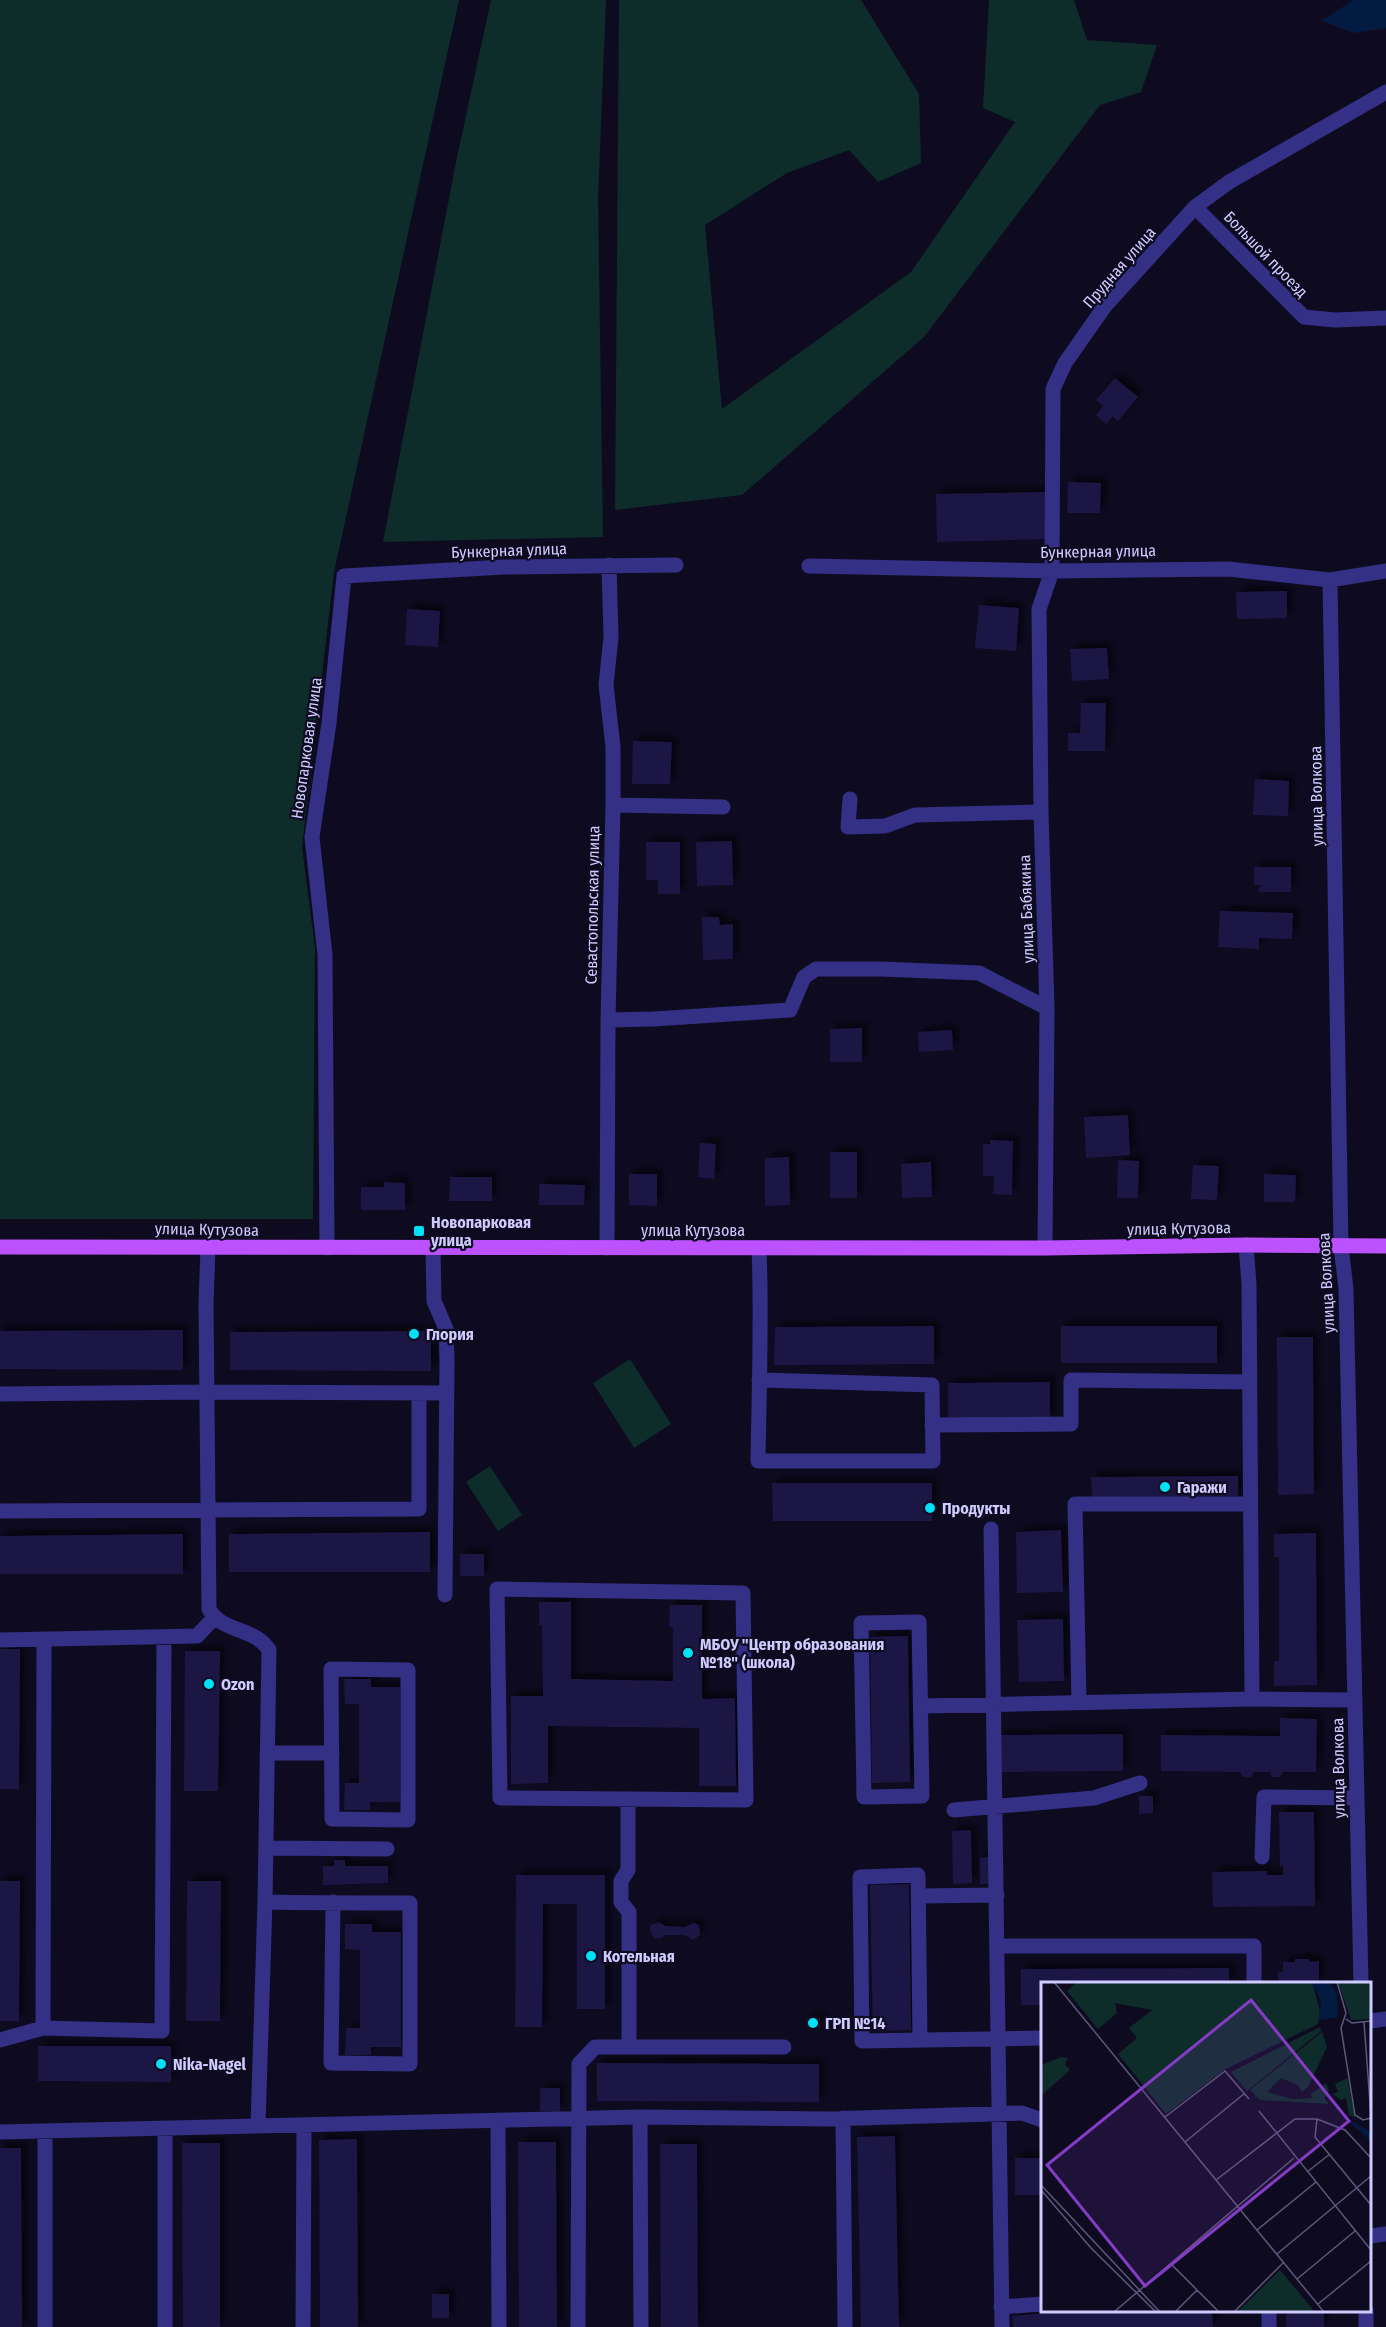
<svg xmlns="http://www.w3.org/2000/svg" width="1386" height="2327" viewBox="0 0 1386 2327" font-family="'Fira Sans Condensed',sans-serif">
  <style>
    .green { fill: #0d2c2a }
    .water { fill: #041b41 }
    .building { fill: #1e1544; filter: url(#shadow) }
    .lines { fill: none; stroke-linecap: round; stroke-linejoin: round }
    .minor { stroke: #333086; stroke-width: 15 }
    .major { stroke: #bc52ff; stroke-width: 15 }
    .poi-dot { fill: #00e0f6; stroke: #0e0b21; stroke-width: 2 }
    .labels { text-anchor: middle; stroke-width: 4.5; stroke-linejoin: round; paint-order: stroke }
    .street-label { font-size: 16px; fill: #d0cbff; stroke: #0e0b21 }
    .poi-label { font-size: 16px; font-weight: bold; fill: #d0cbff; stroke: #0e0b21; text-anchor: start }
    .inset-road { fill: none; stroke: #5c587a; stroke-width: 1.5 }
    .view { fill: #843cc5; fill-opacity: 0.15; stroke: #843cc5; stroke-width: 3 }
    .inset-edge { fill: none; stroke: #d0cbff; stroke-width: 3 }
  </style>
  <defs>
    <filter id="shadow"><feDropShadow dx="5.5" dy="-5.5" stdDeviation="3" flood-color="#0009"/></filter>
  </defs>
  <rect width="100%" height="100%" fill="#0e0b21"/>
  <path class="green" d="M 0,0 L 459,0 L 334,572 L 302,847 L 315,948 L 313,1219 L 0,1219 Z
    M 491,0 L 606,0 L 598,197 L 603,537 L 383,542 L 456,162 Z
    M 619,0 L 861,0 L 919,94 L 921,163 L 878,182 L 849,150 L 787,173 L 705,225 L 722,409 L 911,272 L 1015,122 L 983,108 L 989,0 L 1074,0 L 1087,40 L 1157,45 L 1141,92 L 1100,105 L 924,337 L 742,495 L 615,510 Z
    M 630,1359 L 671,1424 L 634,1448 L 593,1383 Z
    M 490,1466 L 522,1515 L 498,1531 L 466,1482 Z"/>
  <path class="water" d="M 1353,0 L 1386,0 L 1386,28 L 1354,33 L 1322,21 Z"/>
  <path class="building" d="M 1115,378 L 1138,397 L 1118,421 L 1113,416 L 1106,424 L 1096,415 L 1103,406 L 1096,400 Z
    M 1068,482 L 1101,483 L 1100,513 L 1067,513 Z
    M 1049,492 L 1050,539 L 937,542 L 936,494 Z
    M 1287,591 L 1287,618 L 1237,619 L 1236,592 Z
    M 979,605 L 1019,608 L 1016,651 L 975,648 Z
    M 407,609 L 440,611 L 438,647 L 405,645 Z
    M 1107,648 L 1109,679 L 1072,681 L 1070,649 Z
    M 1081,703 L 1106,703 L 1105,751 L 1068,751 L 1068,733 L 1080,733 Z
    M 633,741 L 672,742 L 670,784 L 632,784 Z
    M 1255,779 L 1289,781 L 1288,816 L 1253,815 Z
    M 732,841 L 733,885 L 697,886 L 696,842 Z
    M 646,842 L 680,842 L 680,894 L 658,894 L 658,880 L 646,880 Z
    M 1254,867 L 1291,867 L 1291,892 L 1258,892 L 1261,885 L 1254,885 Z
    M 1220,911 L 1293,913 L 1292,939 L 1259,938 L 1259,949 L 1218,947 Z
    M 702,917 L 719,917 L 720,925 L 733,924 L 733,959 L 703,960 Z
    M 862,1028 L 862,1062 L 830,1062 L 830,1029 Z
    M 952,1030 L 953,1050 L 919,1052 L 918,1032 Z
    M 1128,1115 L 1130,1155 L 1086,1158 L 1084,1117 Z
    M 990,1140 L 1013,1141 L 1012,1195 L 993,1194 L 994,1176 L 983,1176 L 983,1144 L 990,1144 Z
    M 700,1143 L 716,1144 L 714,1179 L 698,1177 Z
    M 830,1152 L 857,1152 L 857,1198 L 830,1198 Z
    M 789,1157 L 790,1205 L 765,1206 L 765,1158 Z
    M 1118,1160 L 1139,1161 L 1138,1198 L 1117,1198 Z
    M 931,1162 L 932,1197 L 902,1198 L 901,1164 Z
    M 1193,1165 L 1219,1166 L 1217,1200 L 1191,1199 Z
    M 629,1174 L 657,1174 L 657,1206 L 629,1205 Z
    M 1264,1174 L 1296,1175 L 1295,1202 L 1264,1202 Z
    M 450,1177 L 492,1177 L 492,1201 L 449,1201 Z
    M 384,1182 L 405,1183 L 405,1210 L 361,1210 L 361,1187 L 384,1187 Z
    M 539,1184 L 585,1185 L 584,1205 L 539,1205 Z
    M 934,1326 L 934,1364 L 774,1365 L 775,1327 Z
    M 1061,1326 L 1217,1326 L 1217,1363 L 1061,1363 Z
    M 183,1330 L 183,1370 L 0,1369 L 0,1331 Z
    M 431,1331 L 431,1371 L 230,1370 L 230,1332 Z
    M 1277,1337 L 1313,1337 L 1314,1494 L 1278,1495 Z
    M 1050,1382 L 1050,1420 L 948,1421 L 948,1383 Z
    M 1238,1476 L 1238,1496 L 1092,1497 L 1091,1477 Z
    M 772,1483 L 932,1483 L 932,1521 L 773,1521 Z
    M 1061,1530 L 1063,1592 L 1017,1593 L 1016,1532 Z
    M 430,1532 L 430,1572 L 229,1572 L 229,1534 Z
    M 1316,1533 L 1317,1685 L 1274,1686 L 1274,1661 L 1279,1661 L 1279,1557 L 1274,1557 L 1274,1534 Z
    M 183,1534 L 183,1574 L 0,1574 L 0,1536 Z
    M 460,1554 L 484,1554 L 484,1576 L 460,1576 Z
    M 539,1602 L 571,1602 L 571,1679 L 673,1681 L 673,1627 L 669,1627 L 670,1605 L 702,1605 L 702,1699 L 735,1698 L 736,1786 L 699,1786 L 699,1728 L 548,1726 L 548,1783 L 511,1784 L 511,1696 L 543,1696 L 542,1625 L 539,1625 Z
    M 1063,1619 L 1064,1681 L 1019,1682 L 1017,1620 Z
    M 908,1636 L 910,1782 L 872,1783 L 870,1637 Z
    M 0,1649 L 20,1649 L 19,1789 L 0,1789 Z
    M 185,1651 L 220,1651 L 218,1791 L 184,1791 Z
    M 344,1679 L 371,1679 L 371,1687 L 400,1687 L 400,1802 L 370,1802 L 370,1810 L 344,1810 L 345,1783 L 359,1783 L 359,1704 L 345,1704 Z
    M 1280,1718 L 1317,1719 L 1316,1772 L 1283,1772 L 1280,1777 L 1272,1777 L 1270,1772 L 1254,1772 L 1251,1777 L 1243,1777 L 1240,1772 L 1161,1771 L 1161,1735 L 1280,1736 Z
    M 1123,1734 L 1123,1771 L 999,1772 L 999,1735 Z
    M 1139,1796 L 1153,1796 L 1153,1813 L 1139,1814 Z
    M 1279,1812 L 1314,1812 L 1315,1906 L 1213,1907 L 1212,1872 L 1267,1871 L 1267,1875 L 1283,1875 L 1283,1866 L 1280,1866 Z
    M 971,1830 L 972,1883 L 953,1884 L 952,1831 Z
    M 989,1857 L 989,1884 L 980,1884 L 980,1858 Z
    M 334,1860 L 345,1860 L 345,1866 L 388,1866 L 388,1883 L 323,1885 L 323,1866 L 334,1866 Z
    M 516,1875 L 605,1875 L 605,2009 L 577,2009 L 577,1904 L 543,1904 L 542,2027 L 515,2027 Z
    M 0,1881 L 20,1881 L 19,2021 L 0,2021 Z
    M 187,1881 L 221,1881 L 220,2021 L 186,2021 Z
    M 909,1884 L 911,2030 L 873,2031 L 870,1885 Z
    M 659,1922 L 665,1926 L 685,1927 L 694,1923 L 699,1925 L 700,1935 L 693,1940 L 685,1935 L 665,1935 L 662,1938 L 654,1938 L 650,1931 L 651,1925 Z
    M 345,1924 L 372,1924 L 372,1932 L 401,1932 L 401,2047 L 371,2047 L 371,2055 L 345,2055 L 346,2028 L 360,2028 L 360,1950 L 345,1949 Z
    M 1295,1959 L 1309,1959 L 1309,1962 L 1319,1961 L 1319,1984 L 1278,1984 L 1278,1972 L 1283,1972 L 1283,1962 L 1295,1962 Z
    M 1229,1968 L 1229,1984 L 1042,1984 L 1042,2005 L 1021,2005 L 1021,1969 Z
    M 806,2018 L 820,2018 L 820,2028 L 807,2028 Z
    M 38,2046 L 171,2046 L 171,2082 L 38,2081 Z
    M 597,2063 L 819,2064 L 819,2102 L 597,2101 Z
    M 540,2088 L 560,2088 L 560,2111 L 540,2111 Z
    M 895,2136 L 899,2327 L 861,2327 L 857,2137 Z
    M 357,2139 L 358,2327 L 320,2327 L 319,2140 Z
    M 518,2142 L 556,2142 L 557,2327 L 519,2327 Z
    M 182,2143 L 220,2143 L 220,2327 L 183,2327 Z
    M 660,2144 L 697,2144 L 698,2327 L 661,2327 Z
    M 0,2148 L 21,2148 L 22,2327 L 0,2327 Z
    M 1015,2158 L 1042,2158 L 1042,2195 L 1015,2195 Z
    M 432,2294 L 449,2294 L 449,2318 L 432,2318 Z
    M 1079,2310 L 1212,2310 L 1213,2327 L 1013,2327 L 1012,2316 Z
    M 1286,2310 L 1324,2310 L 1324,2327 L 1286,2327 Z"/>
  <g class="lines">
    <path class="minor" d="M 1195,207 L 1304,317 L 1335,320 L 1386,318
      M 809,566 L 1052,571 L 1228,569 L 1330,580 L 1386,571
      M 1330,580 L 1341,1246 L 1346,1289 L 1361,1984
      M 850,799 L 848,827 L 885,826 L 915,815 L 1041,812
      M 613,805 L 723,807
      M 608,1020 L 654,1019 L 790,1010 L 804,977 L 816,969 L 881,969 L 979,973 L 1047,1008
      M 1246,1245 L 1249,1284 L 1252,1699
      M 433,1247 L 434,1301 L 446,1329 L 447,1360 L 445,1595
      M 208,1248 L 206,1304 L 209,1609 C 222,1633 255,1627 269,1650 L 265,1902 L 258,2125
      M 327,1248 L 325,955 L 312,837 L 329,723 L 344,576 L 504,567 L 676,565
      M 607,1248 L 608,1020 L 613,805 L 613,747 L 606,685 L 611,637 L 609,565
      M 759,1248 C 762,1319 759,1390 758,1461 L 933,1461 L 932,1385 L 759,1380
      M 1045,1248 L 1047,1008 L 1041,812 L 1039,609 L 1052,571 L 1053,389 L 1065,363 L 1105,306 L 1195,207 L 1229,182 L 1386,92
      M 0,1394 L 207,1392 L 447,1393
      M 932,1425 L 1071,1424 L 1071,1380 L 1250,1382
      M 0,1511 L 419,1509 L 419,1393
      M 991,1529 L 1002,2327
      M 497,1589 L 743,1593 L 746,1800 L 500,1798 Z
      M 919,1622 L 922,1796 L 864,1797 L 861,1623 Z
      M 0,1640 L 197,1636 L 214,1618
      M 331,1669 L 408,1670 L 408,1820 L 332,1819 Z
      M 1079,1703 L 1075,1504 L 1250,1504
      M 921,1706 L 1252,1699 L 1354,1700
      M 267,1753 L 332,1753
      M 628,1799 L 628,1870 L 621,1881 L 621,1902 L 629,1912 L 629,2046
      M 954,1810 L 1094,1798 L 1140,1783
      M 266,1848 L 387,1849
      M 1262,1857 L 1264,1797 L 1357,1798
      M 918,1896 L 997,1895
      M 265,1902 C 313,1903 362,1903 410,1903 L 410,2064 L 331,2063 L 333,1902
      M 998,1946 L 1254,1946 L 1254,1984
      M 1370,2021 L 1386,2019
      M 43,2028 L 44,1639
      M 0,2040 L 43,2028 L 162,2031 L 164,1637
      M 920,2040 L 918,1875 L 860,1877 L 862,2041 L 1042,2038
      M 640,2117 L 641,2327
      M 843,2118 L 845,2327
      M 498,2120 L 499,2327
      M 0,2132 L 640,2117 L 827,2119 L 1022,2113 L 1042,2120
      M 1370,2236 L 1386,2234
      M 1001,2307 L 1042,2304
      M 1269,2310 L 1269,2327
      M 45,2327 L 45,2131
      M 165,2327 L 165,2128
      M 303,2327 L 304,2125
      M 578,2327 L 579,2064 L 595,2047 L 784,2047
      M 1366,2327 L 1366,2310"/>
    <path class="major" d="M 0,1247 L 1045,1248 L 1246,1245 L 1386,1246"/>
  </g>
  <g class="poi-dot">
    <rect x="413" y="1225" width="12" height="12" rx="3"/>
    <circle cx="414" cy="1334" r="6"/>
    <circle cx="1165" cy="1487" r="6"/>
    <circle cx="930" cy="1508" r="6"/>
    <circle cx="688" cy="1653" r="6"/>
    <circle cx="209" cy="1684" r="6"/>
    <circle cx="591" cy="1956" r="6"/>
    <circle cx="813" cy="2023" r="6"/>
    <circle cx="161" cy="2064" r="6"/>
  </g>
  <g class="labels">
    <g class="street-label">
      <text transform="translate(1266 254) rotate(46)" y="6">Большой проезд</text>
      <text transform="translate(1119 267) rotate(-49)" y="6">Прудная улица</text>
      <text transform="translate(509 550) rotate(-2)" y="6">Бункерная улица</text>
      <text transform="translate(1098 551) rotate(-1)" y="6">Бункерная улица</text>
      <text transform="translate(306 748) rotate(-82)" y="6">Новопарковая улица</text>
      <text transform="translate(1316 796) rotate(-91)" y="6">улица Волкова</text>
      <text transform="translate(592 905) rotate(-89)" y="6">Севастопольская улица</text>
      <text transform="translate(1026 909) rotate(-92)" y="6">улица Бабякина</text>
      <text transform="translate(1179 1228) rotate(-1)" y="6">улица Кутузова</text>
      <text transform="translate(207 1229) rotate(1)" y="6">улица Кутузова</text>
      <text x="693" y="1236">улица Кутузова</text>
      <text transform="translate(1326 1283) rotate(-93)" y="6">улица Волкова</text>
      <text transform="translate(1338 1768) rotate(-91)" y="6">улица Волкова</text>
    </g>
    <g class="poi-label">
      <text x="431" y="1228">Новопарковая<tspan x="431" dy="18">улица</tspan></text>
      <text x="426" y="1340">Глория</text>
      <text x="1177" y="1493">Гаражи</text>
      <text x="942" y="1514">Продукты</text>
      <text x="700" y="1650">МБОУ "Центр образования<tspan x="700" dy="18">№18" (школа)</tspan></text>
      <text x="221" y="1690">Ozon</text>
      <text x="603" y="1962">Котельная</text>
      <text x="825" y="2029">ГРП №14</text>
      <text x="173" y="2070">Nika-Nagel</text>
    </g>
  </g>
  <g transform="translate(1041 1982)">
    <rect width="330" height="330" fill="#0e0b21"/>
    <path d="M 36,0 L 271,0 L 279,29 L 277,42 L 183,88 L 125,132 L 77,72 L 96,56 L 88,46 L 111,28 L 74,21 L 76,31 L 57,47 L 26,9 ZM 297,0 L 330,0 L 330,37 L 310,38 ZM 279,45 L 280,49 L 206,109 L 190,90 ZM 281,50 L 286,65 L 267,105 L 261,110 L 257,103 L 240,96 L 226,110 L 251,117 L 271,116 L 270,112 L 285,101 L 288,109 L 283,116 L 288,122 L 219,118 L 209,108 ZM 20,75 L 27,76 L 24,82 L 29,88 L 1,113 L 0,83 ZM 306,96 L 314,136 L 308,133 L 305,116 L 300,118 L 291,112 L 297,110 L 294,102 ZM 239,288 L 274,330 L 196,330 Z" fill="#0d2c2a"/>
    <path d="M 271,0 L 288,0 L 296,12 L 297,35 L 278,38 L 280,20 ZM 302,135 L 329,149 L 330,162 L 326,155 Z" fill="#041b41"/>
    <path class="inset-road" d="M 13,0 L 283,330M 296,0 L 305,31 L 300,46 L 314,133 L 322,138 L 330,136M 305,37 L 311,41 L 330,39M 323,40 L 330,134M 218,129 L 330,268M 124,135 L 184,89 L 208,117M 276,137 L 274,155 L 330,223M 144,160 L 204,111M 266,190 L 289,172M 175,198 L 254,137 L 276,137 L 304,148 L 330,176M 0,203 L 119,330M 0,208 L 50,266 L 115,330M 216,248 L 275,200M 236,272 L 330,194M 129,281 L 178,330M 256,297 L 314,249M 277,322 L 330,279M 73,330 L 253,176M 134,330 L 156,308M 193,330 L 242,281"/>
    <path class="view" d="M 210,18 L 308,139 L 104,304 L 6,183 Z"/>
    <rect width="330" height="330" class="inset-edge"/>
  </g>
</svg>
